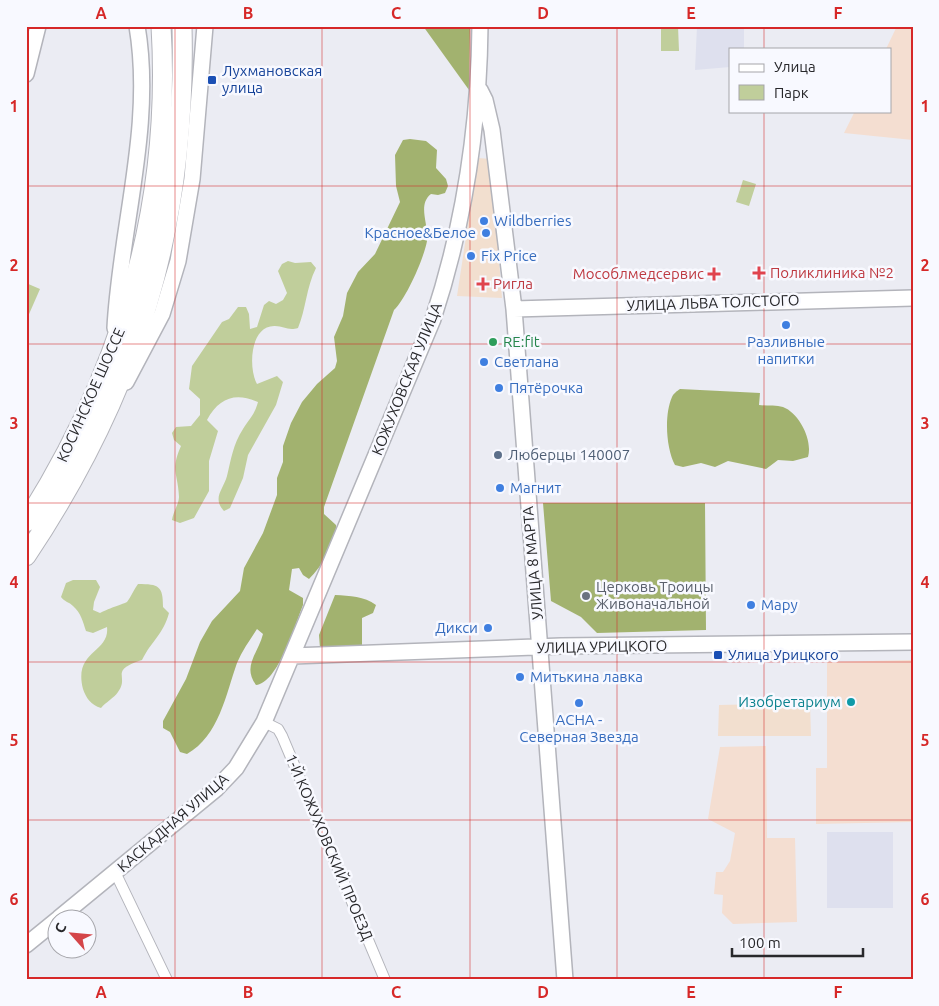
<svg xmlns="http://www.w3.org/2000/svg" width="939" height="1006" viewBox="0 0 939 1006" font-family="Ubuntu,sans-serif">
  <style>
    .commercial { fill: #f2dfcf }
    .built { fill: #dee0ee }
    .education { fill: #f4ded1 }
    .green { fill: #c0ce9b }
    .forest { fill: #a2b26f }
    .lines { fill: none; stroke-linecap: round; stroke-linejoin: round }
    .street-casing { stroke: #b3b4bb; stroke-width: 12 }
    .secondary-casing { stroke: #b3b4bb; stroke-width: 18 }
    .highway-casing { stroke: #b3b4bb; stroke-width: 21 }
    .street { stroke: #fff; stroke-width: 10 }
    .secondary { stroke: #fff; stroke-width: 15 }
    .highway { stroke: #fff; stroke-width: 19 }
    .grid { fill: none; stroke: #d62828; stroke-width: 1; stroke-opacity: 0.55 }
    .transit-dot { fill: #1a4fb4; stroke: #f8f9ff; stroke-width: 2 }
    .shop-dot { fill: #3f7fe0; stroke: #f8f9ff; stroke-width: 2 }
    .health-dot { fill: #e0444e; stroke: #f8f9ff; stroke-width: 2 }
    .leisure-dot { fill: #2e9e5b; stroke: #f8f9ff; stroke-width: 2 }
    .service-dot { fill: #5c6f8a; stroke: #f8f9ff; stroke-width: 2 }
    .worship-dot { fill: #6b7280; stroke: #f8f9ff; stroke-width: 2 }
    .culture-dot { fill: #0f9aa8; stroke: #f8f9ff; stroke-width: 2 }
    .labels { text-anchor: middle; stroke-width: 5; stroke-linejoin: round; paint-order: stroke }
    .transit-label { font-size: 15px; fill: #164399; stroke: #f8f9ff; text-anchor: start }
    .shop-label { font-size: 15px; fill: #366cbe; stroke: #f8f9ff; text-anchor: start }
    .health-label { font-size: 15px; fill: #be3a42; stroke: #f8f9ff; text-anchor: start }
    .street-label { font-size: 15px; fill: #28282b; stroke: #f8f9ff }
    .leisure-label { font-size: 15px; fill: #27864d; stroke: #f8f9ff; text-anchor: start }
    .service-label { font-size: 15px; fill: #4e5e75; stroke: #f8f9ff; text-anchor: start }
    .worship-label { font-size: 15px; fill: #5b616d; stroke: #f8f9ff; text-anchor: start }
    .culture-label { font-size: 15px; fill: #0d838f; stroke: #f8f9ff; text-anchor: end }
    .neatline { fill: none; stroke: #d62828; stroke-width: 2 }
    .grid-label { font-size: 16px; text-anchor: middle; font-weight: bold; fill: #d62828 }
  </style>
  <rect width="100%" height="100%" fill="#ebecf3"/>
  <path class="commercial" d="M 478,158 L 491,159 L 502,298 L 457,296 Z
    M 810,703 L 811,736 L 718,736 L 719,705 Z"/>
  <path class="built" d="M 697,26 L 744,26 L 744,49 L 730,49 L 730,67 L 695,70 Z
    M 827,832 L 893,832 L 893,908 L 827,908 Z"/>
  <path class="education" d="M 897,26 L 913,26 L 913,140 L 844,133 L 855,111 L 890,111 L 890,49 L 886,49 Z
    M 913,660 L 911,822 L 816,824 L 816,768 L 827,768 L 827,662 Z
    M 766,746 L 767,838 L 795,838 L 797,922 L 733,924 L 722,913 L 723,895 L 714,894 L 716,872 L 723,872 L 730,861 L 735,833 L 708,819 L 720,747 Z"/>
  <path class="green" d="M 661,26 L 678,26 L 679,51 L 661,51 Z
    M 743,180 L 756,184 L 749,206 L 736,202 Z
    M 288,261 L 295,263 L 311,262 L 316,268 C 306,288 306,309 298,328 C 288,331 284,326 275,326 C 250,325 248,368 257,384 L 277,376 L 283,382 L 276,405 L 248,455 L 243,478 L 230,508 L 224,511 C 212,498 223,490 227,476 C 231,460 233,444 243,429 C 250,418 254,416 258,402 C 235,392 219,398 207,420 L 218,431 L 209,461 L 209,491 L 194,518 L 180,523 L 172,520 C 173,512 179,504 179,497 C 178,473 170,471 181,446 L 174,440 L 172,433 L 176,427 L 191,426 L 200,415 L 200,399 L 189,389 L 192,366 L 222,322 L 229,319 L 238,307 L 246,307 L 249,314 L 250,329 L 257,327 L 264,305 L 269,301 L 276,304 L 283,300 L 287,293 L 278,271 L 282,264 Z
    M 26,283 L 40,289 L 26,321 Z
    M 73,580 L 96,580 L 100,587 L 94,602 L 93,610 L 100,613 C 105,610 125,603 127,602 C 131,597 134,589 138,584 C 159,584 163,586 163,607 L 169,613 C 163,635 152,640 142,660 C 108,671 130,676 118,692 C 114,698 106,702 101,708 C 91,705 86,698 83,689 C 73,650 110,653 107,627 L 93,633 L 86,631 C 83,622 81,613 73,606 C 69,602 65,602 61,597 L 66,583 Z"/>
  <path class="forest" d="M 423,26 L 470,26 L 469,90 Z
    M 410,139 L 426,141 L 437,150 L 436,168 L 446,179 L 448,186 L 445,193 L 438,195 L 431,194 C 417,205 429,224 427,241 C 424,258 406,299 394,310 L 324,507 L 324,514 L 336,525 C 337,543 322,566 309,579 L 303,575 L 299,568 L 292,569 L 289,590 L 303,598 L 303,605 C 295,625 278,683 256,685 C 242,666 258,654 263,634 L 257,629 C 250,640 242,651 237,663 C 226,694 219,736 187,754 L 180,752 L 170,732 L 163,728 L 163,721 L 186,679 L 200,642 L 212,621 L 240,591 L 244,568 L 263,533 L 277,495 L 277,478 L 283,462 L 283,446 L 291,423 L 302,402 L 317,384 L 335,368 L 337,361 L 334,337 L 343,316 L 347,293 L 358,272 L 375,254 L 400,202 L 396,186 L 395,155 L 403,140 Z
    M 680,389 L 760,393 L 759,405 C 766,406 776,405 783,407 C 799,413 813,440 808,457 L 793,461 L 778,460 L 766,469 L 728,461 L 715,467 L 701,463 L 683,467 L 675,465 C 666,448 664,415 672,397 C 673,394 677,391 680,389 Z
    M 543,503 L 705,503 L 706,630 L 597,633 L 581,617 L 551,601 Z
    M 335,595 C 350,596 364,596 376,605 L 373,613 L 362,618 L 362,648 L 320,648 L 319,635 Z"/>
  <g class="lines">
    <defs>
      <path id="street" d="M 264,722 L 278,729 L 282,736 L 385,980
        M 115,872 L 167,980"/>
      <path id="secondary" d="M 26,74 L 38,26
        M 480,90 L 485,100 L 492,130 L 514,309 L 565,980
        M 514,309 L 913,298
        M 115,328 C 120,228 154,126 137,26
        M 126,382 L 162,314 L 178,261 L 192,179 L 205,26
        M 292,656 L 561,646 L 913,642
        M 59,918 L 216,789 L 236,768 L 264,722 L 433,319 C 464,225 479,126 480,26
        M 26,945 L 58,919"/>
      <path id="highway" d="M 26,522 C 122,371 172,206 161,26
        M 26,556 C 137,390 187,226 182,26"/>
    </defs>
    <use href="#street" class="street-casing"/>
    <use href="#secondary" class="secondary-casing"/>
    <use href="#highway" class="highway-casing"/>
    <use href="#street" class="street"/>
    <use href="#secondary" class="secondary"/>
    <use href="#highway" class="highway"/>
  </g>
  <path class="grid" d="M 175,26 L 175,980M 322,26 L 322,980M 470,26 L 470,980M 617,26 L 617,980M 764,26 L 764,49M 764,111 L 764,980M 26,186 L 913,186M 26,344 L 913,344M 26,503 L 913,503M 26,662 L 913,662M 26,820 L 913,820"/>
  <g class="transit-dot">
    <rect x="207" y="75" width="10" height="10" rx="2.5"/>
    <rect x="713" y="650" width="10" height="10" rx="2.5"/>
  </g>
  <g class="shop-dot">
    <circle cx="484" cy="221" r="5"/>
    <circle cx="486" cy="233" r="5"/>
    <circle cx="471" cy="256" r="5"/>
    <circle cx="786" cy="325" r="5"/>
    <circle cx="484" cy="362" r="5"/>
    <circle cx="499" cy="388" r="5"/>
    <circle cx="500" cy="488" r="5"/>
    <circle cx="751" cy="605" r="5"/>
    <circle cx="488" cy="628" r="5"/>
    <circle cx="520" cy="677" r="5"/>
    <circle cx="579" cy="703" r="5"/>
  </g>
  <g class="health-dot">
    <path d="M756.5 265.5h5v5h5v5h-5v5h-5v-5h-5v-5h5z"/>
    <path d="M711.5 266.5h5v5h5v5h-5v5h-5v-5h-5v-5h5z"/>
    <path d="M480.5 276.5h5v5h5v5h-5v5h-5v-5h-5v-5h5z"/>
  </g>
  <circle class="leisure-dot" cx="493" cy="342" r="5"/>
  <circle class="service-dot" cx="498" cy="455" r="5"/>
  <circle class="worship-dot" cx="586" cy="596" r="5"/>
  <circle class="culture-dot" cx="851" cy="702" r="5"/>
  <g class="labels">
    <g class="transit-label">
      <text x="222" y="76">Лухмановская<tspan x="222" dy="17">улица</tspan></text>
      <text x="728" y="660">Улица Урицкого</text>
    </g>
    <g class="shop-label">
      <text x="494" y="226">Wildberries</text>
      <text x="476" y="238" text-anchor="end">Красное&amp;Белое</text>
      <text x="481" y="261">Fix Price</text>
      <text x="786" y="347" text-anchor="middle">Разливные<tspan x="786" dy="17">напитки</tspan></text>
      <text x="494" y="367">Светлана</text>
      <text x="509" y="393">Пятёрочка</text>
      <text x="510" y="493">Магнит</text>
      <text x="761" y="610">Мару</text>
      <text x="478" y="633" text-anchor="end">Дикси</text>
      <text x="530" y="682">Митькина лавка</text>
      <text x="579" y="725" text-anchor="middle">АСНА -<tspan x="579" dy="17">Северная Звезда</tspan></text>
    </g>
    <g class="health-label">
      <text x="770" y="278">Поликлиника №2</text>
      <text x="704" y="279" text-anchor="end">Мособлмедсервис</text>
      <text x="493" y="289">Ригла</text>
    </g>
    <g class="street-label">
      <text transform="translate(713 303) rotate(-2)" y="5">УЛИЦА ЛЬВА ТОЛСТОГО</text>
      <text transform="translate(407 379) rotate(-68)" y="5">КОЖУХОВСКАЯ УЛИЦА</text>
      <text transform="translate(91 395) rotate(-66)" y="5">КОСИНСКОЕ ШОССЕ</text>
      <text transform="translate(533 563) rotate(-95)" y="5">УЛИЦА 8 МАРТА</text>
      <text transform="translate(602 647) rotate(-1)" y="5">УЛИЦА УРИЦКОГО</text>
      <text transform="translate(173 823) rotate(-41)" y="5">КАСКАДНАЯ УЛИЦА</text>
      <text transform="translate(329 847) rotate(67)" y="5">1-Й КОЖУХОВСКИЙ ПРОЕЗД</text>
    </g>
    <g class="leisure-label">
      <text x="503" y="347">RE:fit</text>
    </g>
    <g class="service-label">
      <text x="508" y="460">Люберцы 140007</text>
    </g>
    <g class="worship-label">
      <text x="596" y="592">Церковь Троицы<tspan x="596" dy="17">Живоначальной</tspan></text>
    </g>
    <g class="culture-label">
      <text x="841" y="707">Изобретариум</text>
    </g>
  </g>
  <rect width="939" height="1006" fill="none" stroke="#f8f9ff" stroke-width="55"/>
  <rect x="729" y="48" width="162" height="65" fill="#f8f9ff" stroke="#a5a5aa"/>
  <rect x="739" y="64" width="25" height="8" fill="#ffffff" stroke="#a5a5aa"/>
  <text x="774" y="72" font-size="15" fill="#28282b">Улица</text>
  <rect x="739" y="85" width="25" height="15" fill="#c0ce9b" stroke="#a5a5aa"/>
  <text x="774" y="98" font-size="15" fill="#28282b">Парк</text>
  <g transform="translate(72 934) rotate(297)"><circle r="24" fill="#f8f9ff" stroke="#a5a5aa"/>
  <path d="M0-4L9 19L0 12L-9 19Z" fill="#d44549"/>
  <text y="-8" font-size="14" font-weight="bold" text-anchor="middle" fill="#28282b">С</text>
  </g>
  <path d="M732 948v8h131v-8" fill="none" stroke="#28282b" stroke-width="2.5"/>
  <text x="739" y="948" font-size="15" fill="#28282b" stroke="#f8f9ff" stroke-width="4" paint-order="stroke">100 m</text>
  <rect x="28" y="28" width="884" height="950" class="neatline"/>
  <g class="grid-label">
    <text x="101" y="19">A</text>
    <text x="248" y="19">B</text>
    <text x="396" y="19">C</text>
    <text x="543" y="19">D</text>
    <text x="691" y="19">E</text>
    <text x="838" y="19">F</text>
    <text x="14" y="112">1</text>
    <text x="925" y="112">1</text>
    <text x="14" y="271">2</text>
    <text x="925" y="271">2</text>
    <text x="14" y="429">3</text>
    <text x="925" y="429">3</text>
    <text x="14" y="588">4</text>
    <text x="925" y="588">4</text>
    <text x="14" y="746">5</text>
    <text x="925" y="746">5</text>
    <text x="14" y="905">6</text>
    <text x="925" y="905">6</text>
    <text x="101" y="998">A</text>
    <text x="248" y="998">B</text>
    <text x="396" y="998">C</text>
    <text x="543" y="998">D</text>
    <text x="691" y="998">E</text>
    <text x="838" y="998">F</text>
  </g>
</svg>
